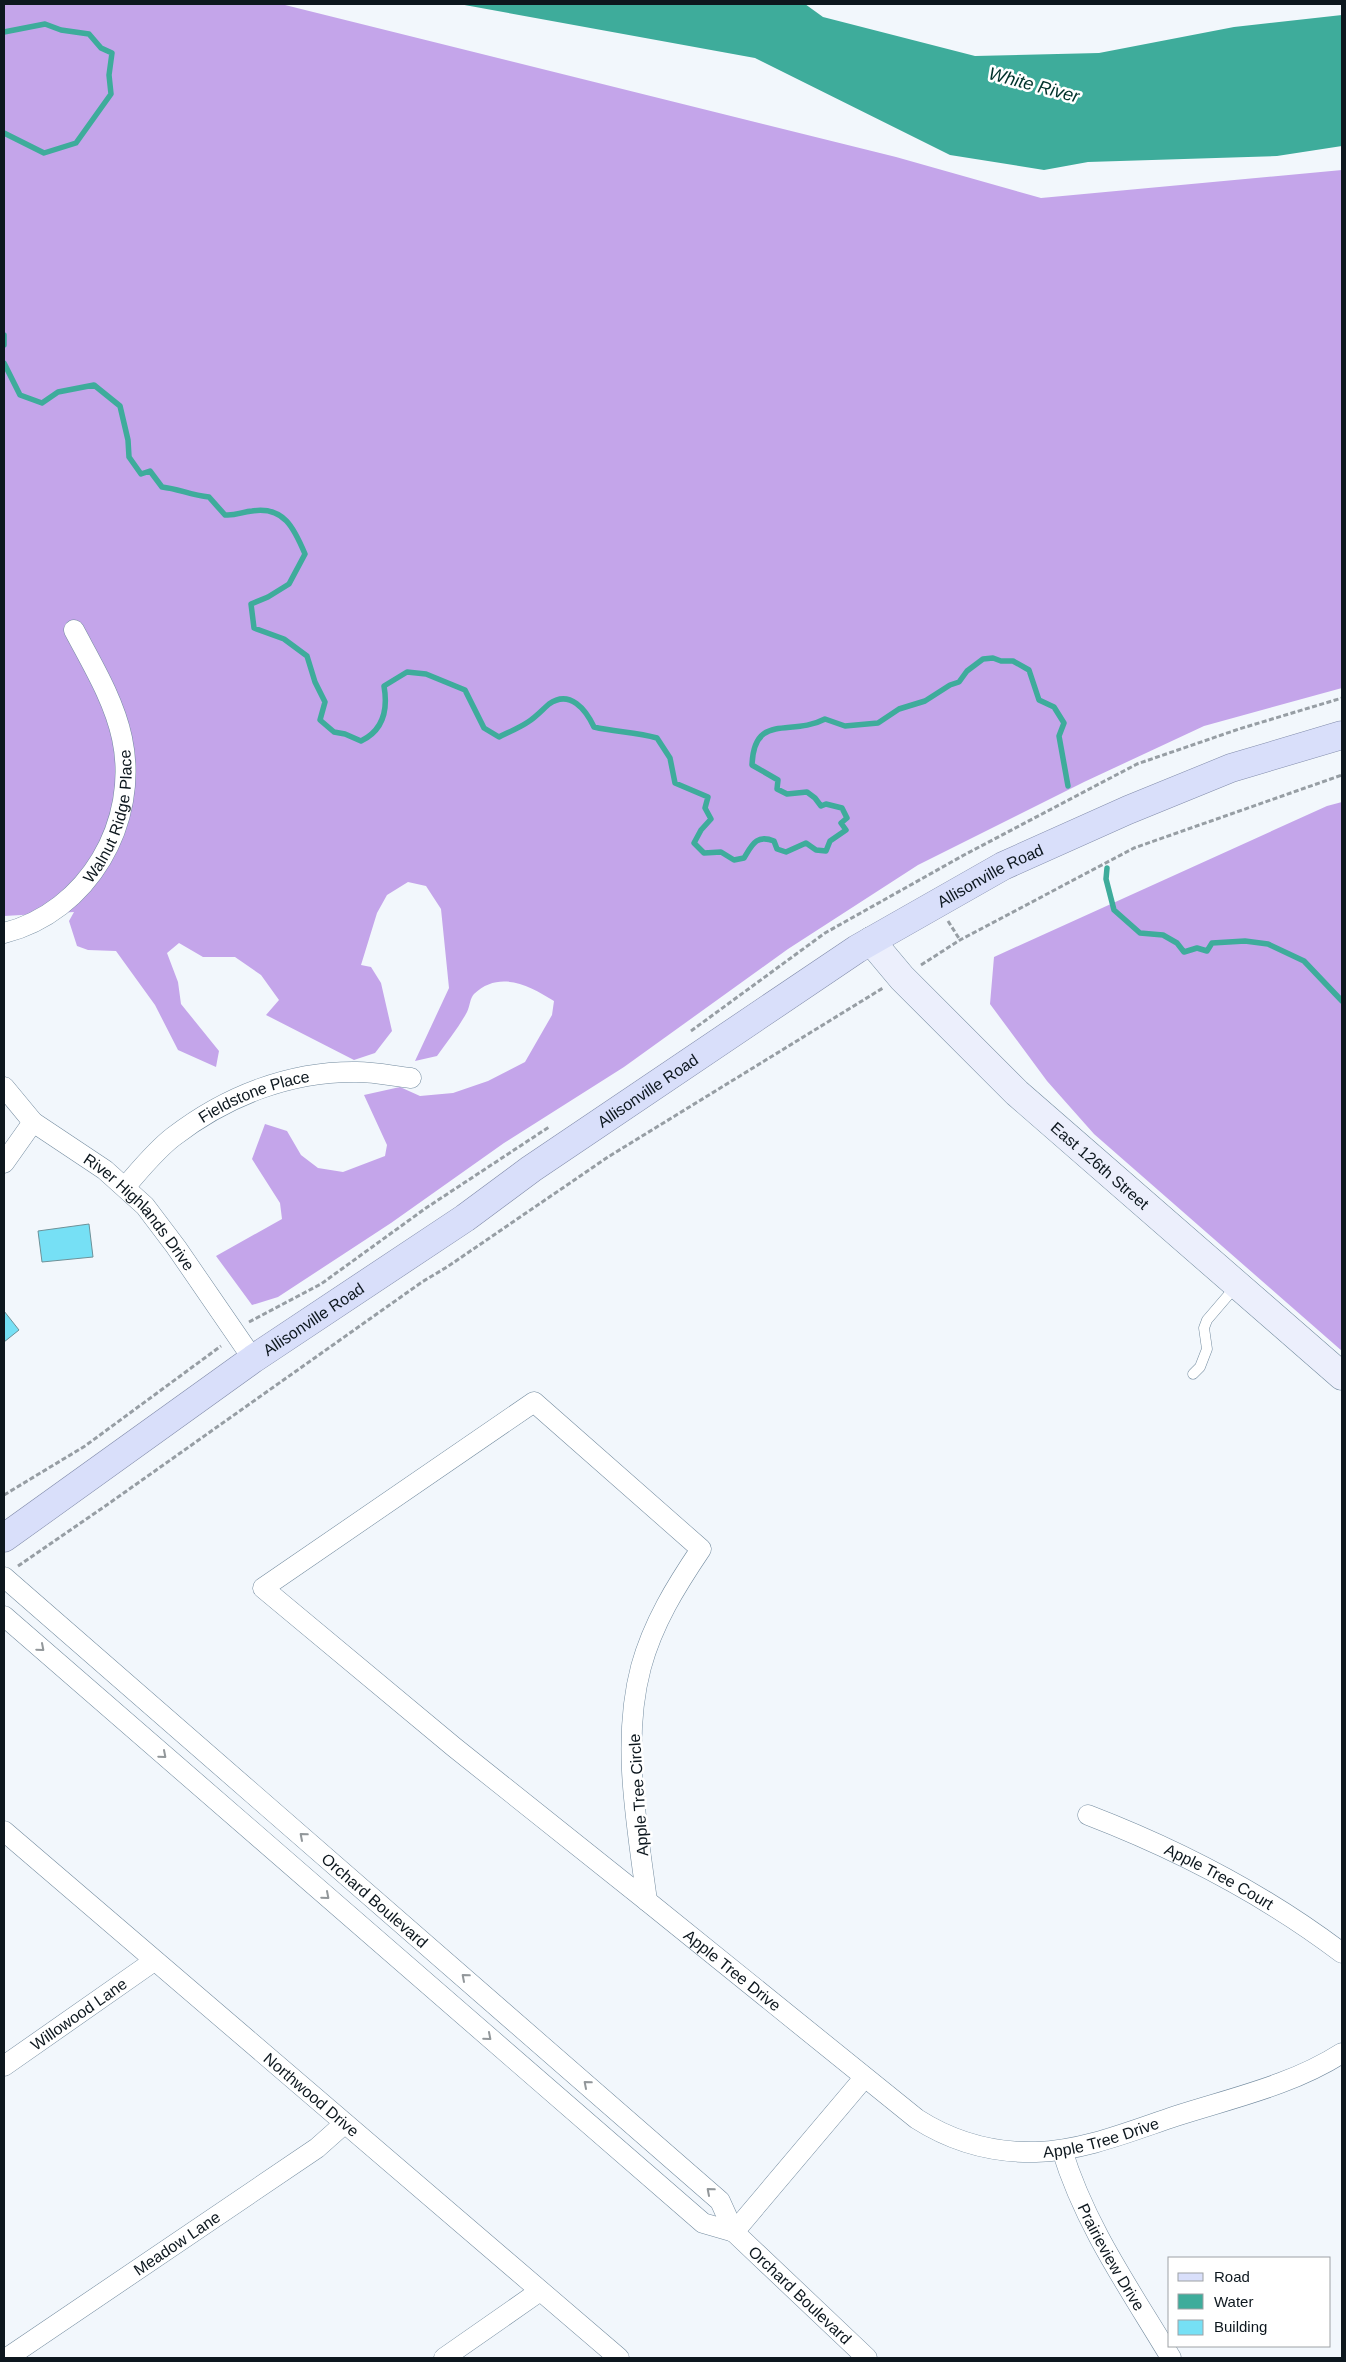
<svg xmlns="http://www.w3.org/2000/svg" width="1346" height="2362" viewBox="0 0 1346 2362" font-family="Arial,sans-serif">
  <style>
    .forest { fill: #c4a5ea }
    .water { fill: #3eac9b }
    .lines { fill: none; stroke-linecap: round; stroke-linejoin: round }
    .stream { stroke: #3eac9b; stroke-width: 5.5 }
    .building { fill: #76e0f5; stroke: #6e9198 }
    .lane-casing { stroke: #738b9f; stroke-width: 11 }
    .street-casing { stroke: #738b9f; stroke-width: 21 }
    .secondary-casing { stroke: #738b9f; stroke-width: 29 }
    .primary-casing { stroke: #818baa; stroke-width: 29 }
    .path { stroke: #979ea4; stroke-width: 3; stroke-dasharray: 5 2.5; stroke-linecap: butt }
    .lane { stroke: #fff; stroke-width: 10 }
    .street { stroke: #fff; stroke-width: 20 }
    .secondary { stroke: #eceffc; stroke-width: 28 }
    .primary { stroke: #d9dffa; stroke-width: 28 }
    .oneway { stroke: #92979a }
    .labels { text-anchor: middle; stroke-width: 5; stroke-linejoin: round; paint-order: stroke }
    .street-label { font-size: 16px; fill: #0d171e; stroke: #fff }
    .water-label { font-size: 18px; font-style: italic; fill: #00322b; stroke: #fff }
  </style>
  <rect width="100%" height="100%" fill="#f2f7fc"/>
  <path class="forest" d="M 4,4 L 281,4 L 896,157 L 1041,198 L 1342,170 L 1342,688 L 1204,726 L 1084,782 L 918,865 L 788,949 L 624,1067 L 504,1143 L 391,1223 L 278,1297 L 252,1305 L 216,1256 L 282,1219 L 280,1203 L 252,1159 L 265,1124 L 287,1131 L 301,1155 L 318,1168 L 343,1172 L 385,1156 L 387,1145 L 364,1095 L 400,1087 L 420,1096 L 453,1093 L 488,1081 L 525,1062 L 552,1015 L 554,1001 C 529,985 499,970 474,994 C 470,998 470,1006 467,1012 C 459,1027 447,1042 437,1056 L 415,1061 L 449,988 L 441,909 L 426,886 L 408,882 L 387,895 L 377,913 L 361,965 L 371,967 L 381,983 L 392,1031 L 375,1053 L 354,1060 L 266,1015 L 279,1000 L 261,975 L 235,957 L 203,957 L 179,943 L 167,953 L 178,982 L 181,1004 L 219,1051 L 216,1067 L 178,1050 L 155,1005 L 116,951 L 88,950 L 77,946 L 69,921 L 74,912 L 4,916 Z
    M 1342,802 L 1342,1351 L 1094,1134 L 1047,1081 L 990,1004 L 994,957 L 1327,806 Z"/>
  <path class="water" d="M 459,4 L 805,4 L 823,17 L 975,56 L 1099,53 L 1234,27 L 1342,15 L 1342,146 L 1277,156 L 1088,162 L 1044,170 L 950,155 L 755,58 Z"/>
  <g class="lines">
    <path class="stream" d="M 4,32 L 45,24 L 61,30 L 89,34 L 101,48 L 112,53 L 109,75 L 111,94 L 76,143 L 44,153 L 4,133
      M 4,335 L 4,345
      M 4,363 L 20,395 L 42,403 L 58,392 L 94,385 L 120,406 L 128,440 L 129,457 L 141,474 L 150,471 L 162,487 C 179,489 190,495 209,497 L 225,515 C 236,516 241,512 252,511 C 284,506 294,528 305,554 L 289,584 L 268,597 L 251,604 L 254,628 L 284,639 L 307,656 L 315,682 L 325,702 L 320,720 L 334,732 L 345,734 L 361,741 C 384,730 388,709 384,686 L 407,672 L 426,674 L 465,690 L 484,728 L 499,737 C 509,732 519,728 528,722 C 536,717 542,710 549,704 C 570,689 586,710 594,727 C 615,732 636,732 657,738 L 670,758 L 675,783 L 708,797 L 705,808 L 711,819 L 701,830 L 694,843 L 704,853 L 721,852 L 734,860 L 744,858 C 752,845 756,834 774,841 L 777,849 L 786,852 L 806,843 L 816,850 L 826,851 L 830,841 L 846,830 L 841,823 L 847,818 L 842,808 L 826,804 L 821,806 L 815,798 L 807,792 L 787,794 L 777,789 L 778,780 L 752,765 C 754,712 791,737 825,719 L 845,726 L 878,723 L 899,709 L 925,701 L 950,685 L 959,682 L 967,671 L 983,659 L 993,658 L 1001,661 L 1013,661 L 1029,670 L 1039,700 L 1054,707 L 1064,723 L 1059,736 L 1068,786
      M 1107,868 L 1106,879 L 1114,910 L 1140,933 L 1163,935 L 1177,943 L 1184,952 L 1197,948 L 1207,951 L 1212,943 L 1245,941 L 1268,944 L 1304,961 L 1342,1001"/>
  </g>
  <path class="building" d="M 89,1224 L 93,1257 L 42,1262 L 38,1231 Z
    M 4,1311 L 19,1330 L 4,1342 Z"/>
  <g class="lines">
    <defs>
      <path id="lane" d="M 1193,1374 L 1200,1367 L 1207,1349 L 1204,1328 L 1207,1320 L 1237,1285"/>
      <g id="street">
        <path id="s1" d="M 4,933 C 88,912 140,822 122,738 C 114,700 92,664 74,630"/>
        <path id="s2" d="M 4,1087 L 33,1122 L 105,1170 L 145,1206 L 176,1247 L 253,1359"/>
        <path d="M 4,1163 L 33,1122"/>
        <path id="s3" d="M 125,1187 C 140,1170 155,1151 173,1137 C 226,1096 290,1071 357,1072 C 375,1072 393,1076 411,1078"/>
        <path d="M 534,1402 L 701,1549 C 676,1586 653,1623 641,1667 C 621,1742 637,1825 647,1901 L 454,1747 L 263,1588 Z"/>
        <path id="s4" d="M 4,1577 L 720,2201 L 734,2232 L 867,2358"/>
        <path d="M 4,1616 L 703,2223 L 734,2232"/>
        <path id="s5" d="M 1088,1815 C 1179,1850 1264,1894 1342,1953"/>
        <path id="s6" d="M 4,1831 L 619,2358"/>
        <path id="s7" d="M 647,1901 L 917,2119 C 953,2142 994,2153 1036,2152 C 1083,2151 1131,2131 1176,2116 C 1232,2098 1292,2085 1342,2053"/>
        <path id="s8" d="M 4,2066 L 154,1961"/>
        <path id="s9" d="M 1062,2150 C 1085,2226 1131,2291 1171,2358"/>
        <path d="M 734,2232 L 864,2078"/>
        <path id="s10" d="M 7,2358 L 317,2148 L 344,2124"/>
        <path d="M 444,2358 L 540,2291"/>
      </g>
      <g id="secondary">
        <path id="s11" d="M 871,941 L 902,978 L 1017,1093 L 1342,1376"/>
      </g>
      <g id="primary">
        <path id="s12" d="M 4,1538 L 253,1359 L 465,1218 L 531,1169 L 857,949 L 1003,866 L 1128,810 L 1231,768 L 1342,735"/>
      </g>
    </defs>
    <use href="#lane" class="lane-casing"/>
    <use href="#street" class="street-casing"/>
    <use href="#secondary" class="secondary-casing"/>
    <use href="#primary" class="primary-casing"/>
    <path class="path" d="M 948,921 L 960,940
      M 921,965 L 960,940 L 1134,848 L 1342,775
      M 691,1031 L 825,933 L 964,855 L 1137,764 L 1239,729 L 1342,698
      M 249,1322 L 321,1284 L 426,1208 L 549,1127
      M 4,1495 L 85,1446 L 221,1346
      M 18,1566 L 111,1502 L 422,1282 L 447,1267 L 608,1157 L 883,988"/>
    <use href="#lane" class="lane"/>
    <use href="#street" class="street"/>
    <use href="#secondary" class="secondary"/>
    <use href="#primary" class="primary"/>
  </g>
  <defs><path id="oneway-chevron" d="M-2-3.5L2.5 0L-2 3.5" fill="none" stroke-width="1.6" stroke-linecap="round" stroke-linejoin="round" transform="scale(1.25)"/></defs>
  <g class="oneway">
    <use href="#oneway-chevron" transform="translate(41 1648) rotate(41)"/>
    <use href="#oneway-chevron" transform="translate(163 1755) rotate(41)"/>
    <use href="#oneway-chevron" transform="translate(303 1836) rotate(-139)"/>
    <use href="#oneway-chevron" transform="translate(326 1896) rotate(41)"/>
    <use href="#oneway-chevron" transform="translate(465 1977) rotate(-139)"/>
    <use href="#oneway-chevron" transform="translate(488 2037) rotate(41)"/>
    <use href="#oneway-chevron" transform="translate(587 2084) rotate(-139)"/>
    <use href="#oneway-chevron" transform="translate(710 2191) rotate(-139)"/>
  </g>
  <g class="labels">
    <g class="street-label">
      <text dy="6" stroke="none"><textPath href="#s1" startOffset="169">Walnut Ridge Place</textPath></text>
      <text dy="6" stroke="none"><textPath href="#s12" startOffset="1189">Allisonville Road</textPath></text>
      <text dy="6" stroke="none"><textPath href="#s12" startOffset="784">Allisonville Road</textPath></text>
      <text dy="6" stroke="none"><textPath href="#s3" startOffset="161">Fieldstone Place</textPath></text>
      <text dy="6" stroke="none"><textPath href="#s11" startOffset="321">East 126th Street</textPath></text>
      <text dy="6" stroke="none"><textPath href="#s2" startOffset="186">River Highlands Drive</textPath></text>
      <text dy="6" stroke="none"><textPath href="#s12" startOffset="379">Allisonville Road</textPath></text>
      <text transform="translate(638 1795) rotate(-94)" y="6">Apple Tree Circle</text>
      <text dy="6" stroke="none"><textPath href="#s5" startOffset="145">Apple Tree Court</textPath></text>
      <text dy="6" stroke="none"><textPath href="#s4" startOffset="492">Orchard Boulevard</textPath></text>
      <text dy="6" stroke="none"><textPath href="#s7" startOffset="110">Apple Tree Drive</textPath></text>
      <text dy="6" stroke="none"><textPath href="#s8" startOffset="91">Willowood Lane</textPath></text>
      <text dy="6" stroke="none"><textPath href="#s6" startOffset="405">Northwood Drive</textPath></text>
      <text dy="6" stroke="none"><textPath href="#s7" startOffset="539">Apple Tree Drive</textPath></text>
      <text dy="6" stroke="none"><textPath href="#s10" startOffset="205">Meadow Lane</textPath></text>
      <text dy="6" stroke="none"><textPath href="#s9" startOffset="118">Prairieview Drive</textPath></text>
      <text dy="6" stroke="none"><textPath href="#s4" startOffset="1075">Orchard Boulevard</textPath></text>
    </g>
    <g class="water-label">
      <text transform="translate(1034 85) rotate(15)" y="6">White River</text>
    </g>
  </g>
  <rect width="1346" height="2362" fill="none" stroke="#0d171e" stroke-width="10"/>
  <rect x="1168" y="2257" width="162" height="90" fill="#ffffff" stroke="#9ea2a5"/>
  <rect x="1178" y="2273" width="25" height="8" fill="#d9dffa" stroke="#9ea2a5"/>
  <text x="1214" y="2282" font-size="15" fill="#0d171e">Road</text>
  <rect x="1178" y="2294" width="25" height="15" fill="#3eac9b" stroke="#9ea2a5"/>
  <text x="1214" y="2307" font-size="15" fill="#0d171e">Water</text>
  <rect x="1178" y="2320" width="25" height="15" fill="#76e0f5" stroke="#9ea2a5"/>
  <text x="1214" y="2332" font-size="15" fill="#0d171e">Building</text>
</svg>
